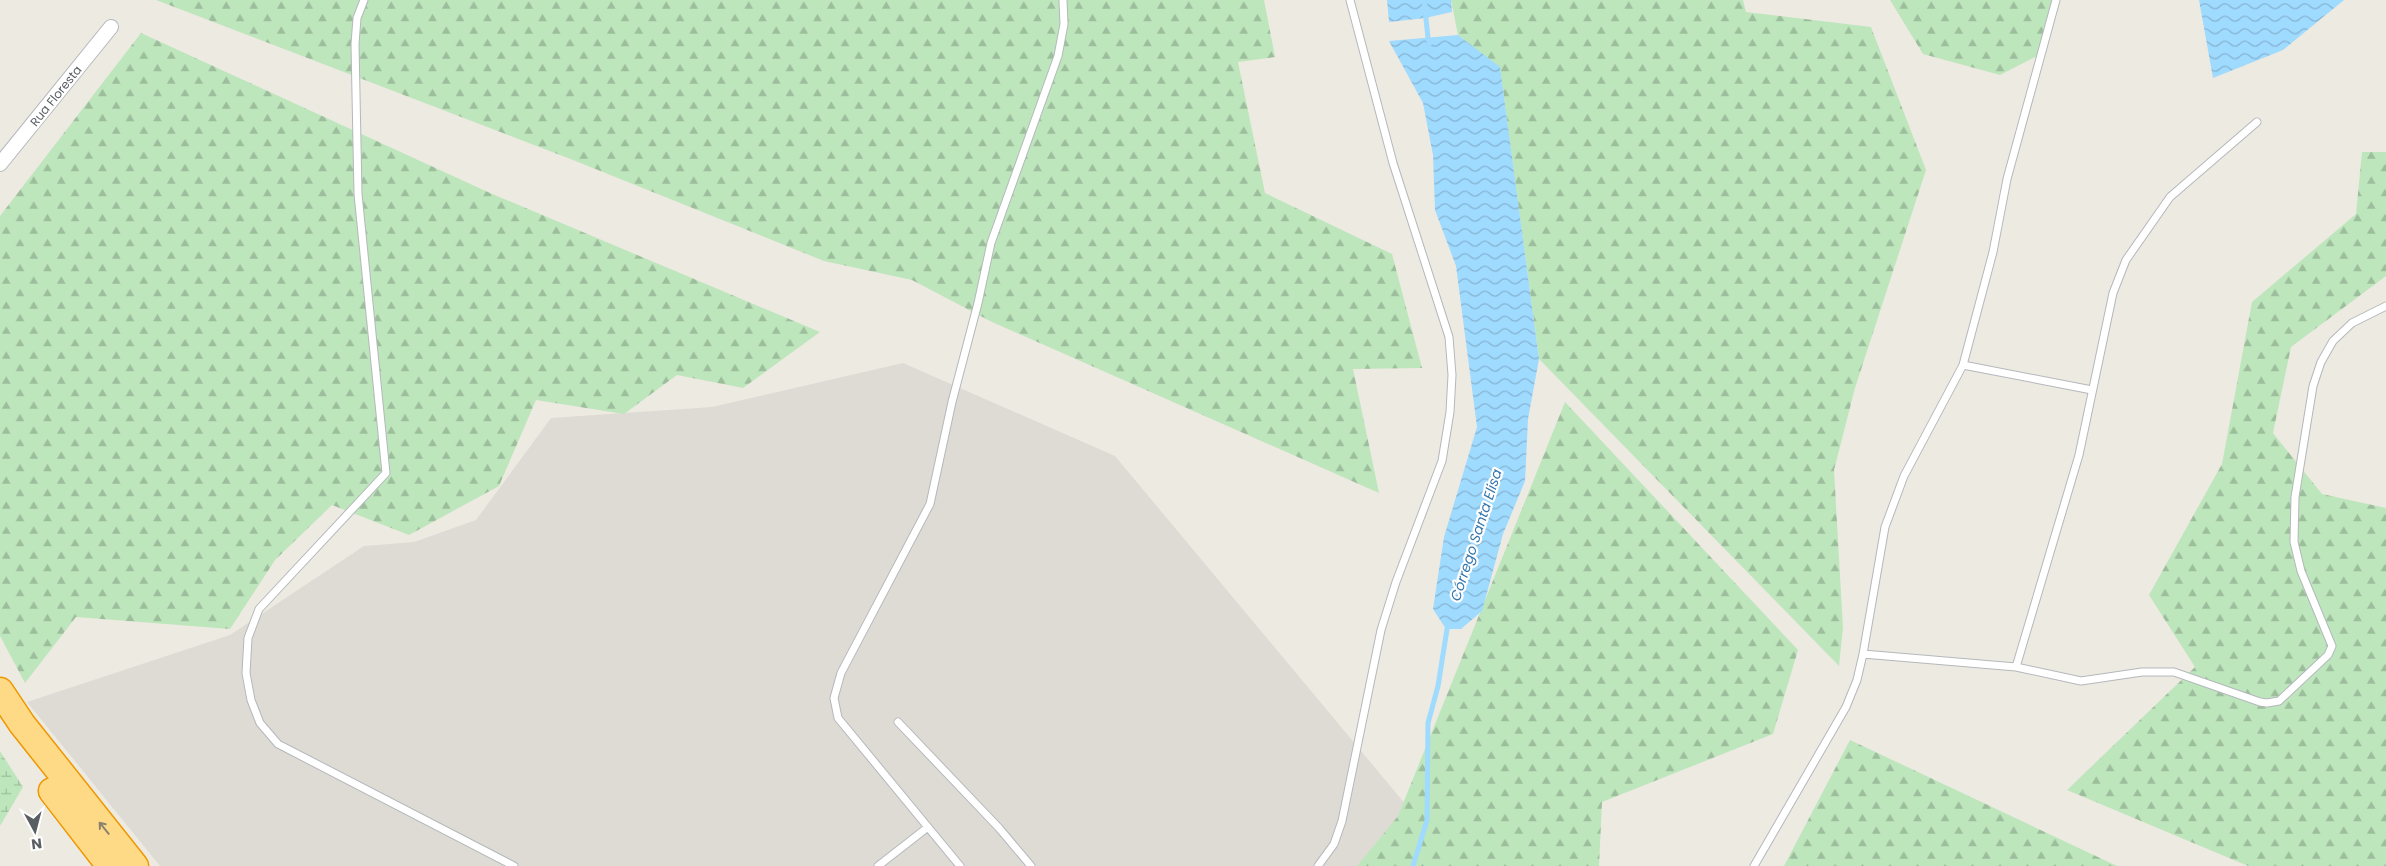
<svg xmlns="http://www.w3.org/2000/svg" width="2386" height="866" viewBox="0 0 2386 866" font-family="Poppins,sans-serif">
  <style>
    .industrial { fill: #dedbd5 }
    .forest { fill: url(#forest-firs) }
    .wetland { fill: url(#wetland-marsh) }
    .water { fill: url(#water-waves) }
    .lines { fill: none; stroke-linecap: round; stroke-linejoin: round }
    .stream { stroke: #9fdaff; stroke-width: 5 }
    .lane-casing { stroke: #b4b8bc; stroke-width: 9 }
    .street-casing { stroke: #b4b8bc; stroke-width: 16 }
    .highway-casing { stroke: #ee9700; stroke-width: 29 }
    .lane { stroke: #fff; stroke-width: 7 }
    .street { stroke: #fff; stroke-width: 14 }
    .highway { stroke: #ffda86; stroke-width: 26 }
    .oneway { stroke: #8b836e }
    .labels { text-anchor: middle; stroke-width: 4.5; stroke-linejoin: round; paint-order: stroke }
    .street-label { font-size: 12px; fill: #595e63; stroke: #fff }
    .water-label { font-size: 14px; font-style: italic; fill: #3676ac; stroke: #fff }
  </style>
  <defs>
    <pattern id="forest-firs" width="22" height="20" patternUnits="userSpaceOnUse" patternTransform="scale(1.25)"><rect width="22" height="20" fill="#bee6bc"/><path d="M5 1l3.5 6h-7zM16 11l3.5 6h-7z" fill="#9dbe9c"/></pattern>
    <pattern id="wetland-marsh" width="20" height="14" patternUnits="userSpaceOnUse" patternTransform="scale(1.25)"><rect width="20" height="14" fill="#bee6bc"/><path d="M1 5h8M5 5V1M11 12h8M15 12V8" fill="none" stroke="#9dbe9c"/></pattern>
    <pattern id="water-waves" width="16" height="10" patternUnits="userSpaceOnUse" patternTransform="scale(1.25)"><rect width="16" height="10" fill="#9fdaff"/><path d="M0 5q4-4 8 0t8 0" fill="none" stroke="#85b4d2"/></pattern>
  </defs>
  <rect width="100%" height="100%" fill="#edeae1"/>
  <path class="industrial" d="M 903,363 L 1115,456 L 1457,866 L 160,866 L 27,702 L 230,635 L 364,546 L 414,542 L 476,520 L 551,418 L 712,407 Z"/>
  <path class="forest" d="M 156,0 L 1264,0 L 1275,57 L 1238,62 L 1265,193 L 1392,254 L 1422,368 L 1353,369 L 1379,493 L 992,322 L 912,280 L 824,261 L 573,160 Z
    M 1451,0 L 1743,0 L 1746,12 L 1871,27 L 1926,170 L 1855,388 L 1834,470 L 1843,628 L 1839,666 L 1539,359 L 1500,68 L 1458,35 Z
    M 1890,0 L 2058,0 L 2045,52 L 2000,75 L 1923,54 Z
    M 141,33 L 490,193 L 820,332 L 743,388 L 677,375 L 624,414 L 536,400 L 499,486 L 409,535 L 332,505 L 275,560 L 230,629 L 76,617 L 25,683 L 0,636 L 0,216 Z
    M 2362,152 L 2386,152 L 2386,276 L 2291,347 L 2273,433 L 2322,494 L 2386,508 L 2386,866 L 2248,866 L 2067,790 L 2195,667 L 2149,595 L 2222,464 L 2252,302 L 2356,214 Z
    M 1565,402 L 1798,650 L 1773,734 L 1602,802 L 1599,866 L 1357,866 L 1398,816 Z
    M 1850,740 L 2117,866 L 1784,866 Z"/>
  <path class="wetland" d="M 0,751 L 23,787 L 0,826 Z"/>
  <path class="water" d="M 1387,0 L 1451,0 L 1452,12 L 1425,18 L 1389,22 Z
    M 2199,0 L 2344,0 L 2283,50 L 2213,78 Z
    M 1458,35 L 1500,67 L 1539,359 L 1528,419 L 1525,481 L 1503,534 L 1482,611 L 1461,629 L 1446,629 L 1433,609 L 1444,537 L 1477,427 L 1456,266 L 1435,210 L 1433,155 L 1423,103 L 1389,41 Z"/>
  <g class="lines">
    <path class="stream" d="M 1424,0 L 1428,38 L 1430,43
      M 1413,866 L 1427,820 L 1428,723 L 1438,686 L 1448,623"/>
    <defs>
      <path id="lane" d="M 364,0 L 357,18 L 355,44 L 358,194 L 386,473 L 259,609 L 248,638 L 246,673 L 251,700 L 260,723 L 278,744 L 514,866
        M 1963,365 L 2092,390
        M 1863,654 L 2016,667 L 2081,681 L 2142,672 L 2174,672 L 2260,702 L 2267,703 L 2279,701 L 2328,655 L 2332,646 L 2301,571 L 2294,542 L 2295,497 L 2313,386 L 2321,362 L 2333,341 L 2352,323 L 2386,306
        M 2016,667 L 2079,455 L 2113,293 L 2126,260 L 2170,197 L 2257,122
        M 898,722 L 999,828 L 1031,866
        M 878,866 L 928,827
        M 960,866 L 838,718 L 834,698 L 841,673 L 930,504 L 952,402 L 978,303 L 991,243 L 1058,56 L 1064,24 L 1063,0
        M 1318,866 L 1334,844 L 1342,821 L 1381,630 L 1396,582 L 1442,461 L 1450,412 L 1452,375 L 1449,337 L 1393,163 L 1350,0
        M 1754,866 L 1846,707 L 1857,680 L 1863,654 L 1885,527 L 1904,476 L 1963,365 L 1993,252 L 2007,179 L 2056,0"/>
      <path id="street" d="M 0,164 L 111,27"/>
      <path id="highway" d="M 0,691 L 22,724 L 135,866
        M 52,791 L 110,866"/>
    </defs>
    <use href="#lane" class="lane-casing"/>
    <use href="#street" class="street-casing"/>
    <use href="#highway" class="highway-casing"/>
    <use href="#lane" class="lane"/>
    <use href="#street" class="street"/>
    <use href="#highway" class="highway"/>
  </g>
  <defs><path id="oneway-shaft" d="M-6 0H5M1.5-3L5.5 0L1.5 3" fill="none" stroke-width="1.6" stroke-linecap="round" stroke-linejoin="round" transform="scale(1.25)"/></defs>
  <use class="oneway" href="#oneway-shaft" transform="translate(104 828) rotate(-129)"/>
  <g class="labels">
    <g class="street-label">
      <text transform="translate(56 96) rotate(-51)" y="4">Rua Floresta</text>
    </g>
    <g class="water-label">
      <text transform="translate(1476 535) rotate(-72)" y="5">Córrego Santa Elisa</text>
    </g>
  </g>
  <g transform="translate(35 831) rotate(173)" stroke="#ffffff" stroke-width="4" paint-order="stroke">
  <path d="M0-4L9 19L0 12L-9 19Z" fill="#595e63"/>
  <text y="-8" font-size="14" font-weight="bold" text-anchor="middle" fill="#595e63">N</text>
  </g>
</svg>
